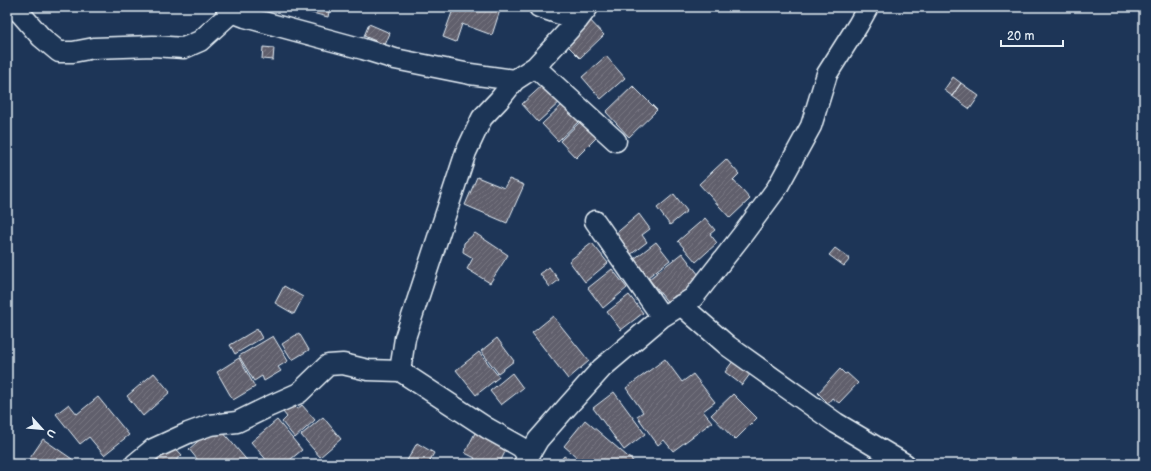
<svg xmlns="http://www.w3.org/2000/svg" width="1151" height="471" viewBox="0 0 1151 471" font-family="'Balsamiq Sans',sans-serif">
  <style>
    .building { fill: url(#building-hatch); stroke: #e8f1f8 }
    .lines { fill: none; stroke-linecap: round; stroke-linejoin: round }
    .minor-casing { stroke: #e8f1f8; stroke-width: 23 }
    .minor { stroke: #1d3557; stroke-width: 20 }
  </style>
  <defs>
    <pattern id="building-hatch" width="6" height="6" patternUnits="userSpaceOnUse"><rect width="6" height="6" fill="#615f6c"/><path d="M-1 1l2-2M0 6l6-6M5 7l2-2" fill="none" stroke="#787682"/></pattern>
  </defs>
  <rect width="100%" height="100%" fill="#1d3557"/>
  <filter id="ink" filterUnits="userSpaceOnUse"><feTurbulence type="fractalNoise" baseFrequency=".025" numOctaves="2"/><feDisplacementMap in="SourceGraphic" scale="8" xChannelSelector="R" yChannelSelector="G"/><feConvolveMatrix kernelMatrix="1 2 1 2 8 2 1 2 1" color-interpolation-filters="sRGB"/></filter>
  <g filter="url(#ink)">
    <path class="building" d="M 292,7 L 330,7 L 328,17 L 292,8 Z
      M 454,7 L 501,7 L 492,35 L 462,24 L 456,42 L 443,37 Z
      M 586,16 L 604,35 L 580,58 L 562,40 Z
      M 369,24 L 390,33 L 385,45 L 364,36 Z
      M 263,47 L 274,48 L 273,60 L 262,59 Z
      M 606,56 L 625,78 L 601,99 L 582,77 Z
      M 953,77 L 961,83 L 952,96 L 944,90 Z
      M 545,83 L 561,101 L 538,122 L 522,104 Z
      M 961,83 L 979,96 L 970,109 L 952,96 Z
      M 633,86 L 657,110 L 629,137 L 606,112 Z
      M 564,103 L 580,120 L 558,141 L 542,124 Z
      M 581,121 L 597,137 L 576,158 L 560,141 Z
      M 726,159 L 739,174 L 733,180 L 750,199 L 730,218 L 699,184 Z
      M 477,177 L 504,188 L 509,179 L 524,185 L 507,223 L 465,205 Z
      M 674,194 L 687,211 L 670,225 L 657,208 Z
      M 639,214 L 650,229 L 642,235 L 647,242 L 630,255 L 614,235 Z
      M 705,218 L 715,230 L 710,234 L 717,243 L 696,262 L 678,241 Z
      M 475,233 L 508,255 L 490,283 L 467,269 L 473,258 L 463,252 L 464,243 Z
      M 656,242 L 670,260 L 648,277 L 634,259 Z
      M 592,243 L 608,263 L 585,282 L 569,261 Z
      M 835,248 L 850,259 L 844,266 L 829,255 Z
      M 682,253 L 702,279 L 669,304 L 649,279 Z
      M 549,267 L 559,280 L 550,287 L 540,274 Z
      M 612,269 L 627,288 L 603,308 L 588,288 Z
      M 284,286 L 303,297 L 294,314 L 275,303 Z
      M 629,295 L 643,313 L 621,330 L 607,312 Z
      M 553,316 L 589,361 L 568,379 L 532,333 Z
      M 257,329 L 262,338 L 235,354 L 230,345 Z
      M 299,333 L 309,350 L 292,360 L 282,344 Z
      M 273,336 L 288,361 L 278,367 L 281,371 L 264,381 L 262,376 L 254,381 L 239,356 Z
      M 497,338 L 514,361 L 498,373 L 481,351 Z
      M 479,352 L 499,377 L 476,395 L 456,370 Z
      M 736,357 L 753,370 L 742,385 L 725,372 Z
      M 239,358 L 255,387 L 233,400 L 217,372 Z
      M 665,359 L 682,382 L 693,374 L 715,402 L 703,411 L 712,422 L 673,451 L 664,440 L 658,445 L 637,416 L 643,412 L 626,388 Z
      M 840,369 L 845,374 L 847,373 L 858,383 L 839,403 L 832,398 L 828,403 L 818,393 Z
      M 154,373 L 170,392 L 143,416 L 127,396 Z
      M 512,373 L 523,388 L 501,405 L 490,391 Z
      M 614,392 L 645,434 L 624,450 L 593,408 Z
      M 733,394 L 757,418 L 735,440 L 711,415 Z
      M 98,397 L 129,435 L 104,455 L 89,437 L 80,444 L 56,414 L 69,404 L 77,414 Z
      M 292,404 L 297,409 L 302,405 L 315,420 L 295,438 L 282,422 L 287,417 L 283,412 Z
      M 323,417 L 341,439 L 320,457 L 301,435 Z
      M 277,420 L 302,450 L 285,464 L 270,464 L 251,442 Z
      M 585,420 L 634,462 L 633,464 L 585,464 L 564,446 Z
      M 217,425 L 250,464 L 201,464 L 189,449 Z
      M 476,431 L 507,448 L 499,464 L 472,464 L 475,458 L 465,453 Z
      M 43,439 L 72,459 L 69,464 L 26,464 Z
      M 170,442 L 182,455 L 172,464 L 156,464 L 151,458 Z
      M 417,443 L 434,453 L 428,464 L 405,464 Z
      M 564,456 L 576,464 L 558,464 Z"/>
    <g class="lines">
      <defs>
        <path id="minor" d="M 13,7 L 21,14 L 41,37 L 59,52 L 73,52 L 94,48 L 153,46 L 184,48 L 200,41 L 232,12
          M 226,7 L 232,12 L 245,17 L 363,49 L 395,59 L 470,74 L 515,80
          M 539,7 L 578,20
          M 535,67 L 616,141
          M 595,221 L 662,317
          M 681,305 L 728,346 L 836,423 L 905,464
          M 400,371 L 487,428 L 521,447 L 528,456
          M 135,464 L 153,449 L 188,433 L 210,425 L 237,422 L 270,406 L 299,393 L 328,365 L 343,364 L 368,370 L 400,371 L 405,338 L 466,152 L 482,118 L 499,100 L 515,80 L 535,67 L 578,20 L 588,7
          M 524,464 L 538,440 L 567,407 L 602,368 L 662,317 L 693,298 L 743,234 L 777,188 L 811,126 L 827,74 L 858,25 L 868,7"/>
      </defs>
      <use href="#minor" class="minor-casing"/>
      <use href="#minor" class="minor"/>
    </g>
  </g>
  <rect width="1151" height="471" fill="none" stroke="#1d3557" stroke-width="24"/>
  <rect x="12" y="12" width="1127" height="447" fill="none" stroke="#e8f1f8" stroke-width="1.5" filter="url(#ink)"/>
  <g transform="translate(42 429) rotate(117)" stroke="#1d3557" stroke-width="3" paint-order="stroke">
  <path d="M0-3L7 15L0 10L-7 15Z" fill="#e8f1f8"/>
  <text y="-6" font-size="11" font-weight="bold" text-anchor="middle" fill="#e8f1f8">U</text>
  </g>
  <path d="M1001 40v6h62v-6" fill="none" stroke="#e8f1f8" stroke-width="2"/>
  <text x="1007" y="40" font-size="12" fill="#e8f1f8" stroke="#1d3557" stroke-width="3" paint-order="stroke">20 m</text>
</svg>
